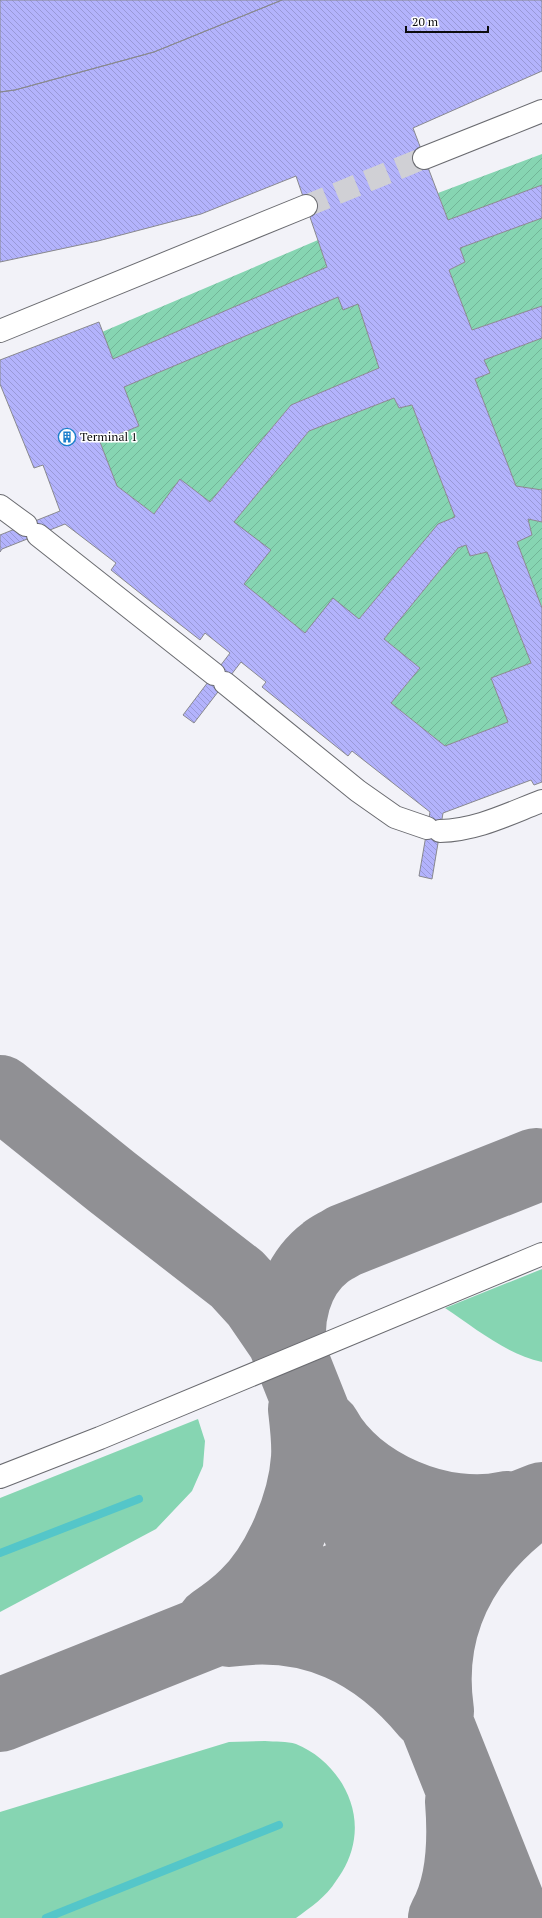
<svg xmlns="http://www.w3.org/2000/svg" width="542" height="1918" viewBox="0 0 542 1918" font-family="'PT Serif',serif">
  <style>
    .grass { fill: #86d5b2 }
    .garden { fill: url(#garden-furrows) }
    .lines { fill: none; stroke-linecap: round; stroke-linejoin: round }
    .stream { stroke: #54c6c9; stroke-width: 8 }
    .taxiway { stroke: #909094; stroke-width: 74 }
    .building { fill: url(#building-back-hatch); stroke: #89898f; fill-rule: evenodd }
    .minor-tunnel { stroke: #d0d0d5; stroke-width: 22; stroke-dasharray: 22 11; stroke-linecap: butt }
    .minor-casing { stroke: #6a6b70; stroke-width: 24 }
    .minor { stroke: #fff; stroke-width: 22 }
    .labels { text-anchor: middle; stroke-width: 3; stroke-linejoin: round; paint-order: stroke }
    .poi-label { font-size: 12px; fill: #0c0c0e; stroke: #fff; text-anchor: start }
  </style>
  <defs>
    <pattern id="garden-furrows" width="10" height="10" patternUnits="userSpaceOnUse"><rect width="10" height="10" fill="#86d5b2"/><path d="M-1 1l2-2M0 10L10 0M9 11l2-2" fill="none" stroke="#72b698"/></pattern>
    <pattern id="building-back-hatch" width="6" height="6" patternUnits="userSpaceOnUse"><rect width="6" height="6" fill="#b3b3fc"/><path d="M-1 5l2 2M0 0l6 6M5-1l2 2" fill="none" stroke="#9999d7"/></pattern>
  </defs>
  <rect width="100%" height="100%" fill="#f2f2f8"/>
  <path class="grass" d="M 542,1269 L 542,1362 C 506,1354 475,1328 445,1308 Z
    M 198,1419 L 205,1441 L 203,1466 L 192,1491 L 156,1529 L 0,1612 L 0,1498 Z
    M 265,1741 C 275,1742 287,1741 296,1744 C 333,1759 360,1799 354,1839 C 352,1854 345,1869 336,1881 C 326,1897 311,1907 296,1918 L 0,1918 L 0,1812 L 229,1742 Z"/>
  <path class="garden" d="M 542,154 L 542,185 L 448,220 L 438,193 Z
    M 542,218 L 542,306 L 472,330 L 449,270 L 465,262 L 460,248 Z
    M 318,240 L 327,267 L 113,359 L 102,332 Z
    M 338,297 L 358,304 L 379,368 L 291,405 L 210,502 L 180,479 L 154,514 L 117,486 L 100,442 L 139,426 L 124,387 Z
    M 542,338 L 542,490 L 516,486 L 475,379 L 490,373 L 484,360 Z
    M 394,398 L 399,408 L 412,405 L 455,517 L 438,524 L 359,619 L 305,633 L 244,584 L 234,522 L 309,431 Z
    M 528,519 L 542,522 L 542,608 L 517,542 L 532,535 Z
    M 466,545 L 471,556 L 487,552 L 531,663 L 491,678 L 508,722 L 445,746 L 391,703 L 420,668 L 384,639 L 458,548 Z"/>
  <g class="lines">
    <path class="stream" d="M 0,1553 L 139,1499
      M 46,1918 L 279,1825"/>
    <path class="taxiway" d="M 0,1092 L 112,1182 L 237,1279 L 258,1302 L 284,1340 L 514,1918
      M 291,1357 C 284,1320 294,1276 326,1252 C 331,1248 338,1245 344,1241 L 536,1165
      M 324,1428 C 355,1486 444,1523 507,1508
      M 213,1623 C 225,1615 237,1606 247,1596 C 280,1564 305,1504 308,1458 C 309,1442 307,1426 305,1409
      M 229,1630 C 311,1618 376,1650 428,1713
      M 437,1711 C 425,1628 459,1562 523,1511
      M 0,1715 L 542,1499
      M 445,1918 C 464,1884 465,1839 462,1801"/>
  </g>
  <path class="building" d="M 0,0 L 282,0 L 154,52 L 15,90 L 0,92 Z
    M 282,0 L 542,0 L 542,71 L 413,128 L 448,220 L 542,185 L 542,218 L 460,248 L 465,262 L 449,270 L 472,330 L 542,306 L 542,338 L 484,360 L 490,373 L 475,379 L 516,486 L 542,490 L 542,522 L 528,519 L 532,535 L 517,542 L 542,608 L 542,782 L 534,785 L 531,780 L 443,813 L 432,879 L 419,876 L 430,812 L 352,751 L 348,756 L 308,724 L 262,687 L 266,682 L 241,662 L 194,723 L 183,715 L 230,653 L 205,633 L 200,640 L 155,605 L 111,570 L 116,563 L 65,524 L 2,549 L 0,552 L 0,535 L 60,511 L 43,465 L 34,468 L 0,384 L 0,360 L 99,322 L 113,359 L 327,267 L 296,176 L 201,214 L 98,241 L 0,262 L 0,92 L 15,90 L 154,52 ZM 338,297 L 343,310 L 358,304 L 379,368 L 291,405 L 210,502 L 180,479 L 154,514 L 117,486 L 100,442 L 139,426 L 124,387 ZM 394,398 L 399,408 L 412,405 L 455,517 L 438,524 L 359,619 L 333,598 L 305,633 L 244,584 L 271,550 L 234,522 L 309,431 ZM 466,545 L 470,556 L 487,552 L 531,663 L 491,678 L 508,722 L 445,746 L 391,703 L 420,668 L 384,639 L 458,548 Z"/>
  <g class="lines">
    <path class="minor-tunnel" d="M 306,206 L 424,158"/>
    <defs>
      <path id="minor" d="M 424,158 L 542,111
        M 0,331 L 306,206
        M 0,506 L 26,525
        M 38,535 L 214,674
        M 225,683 L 358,791 L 395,817 L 427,828
        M 440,831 C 477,830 508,814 542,801
        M 0,1477 L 100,1438 L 542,1254"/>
    </defs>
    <use href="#minor" class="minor-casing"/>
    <use href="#minor" class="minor"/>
  </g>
  <defs>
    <symbol id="building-ring" viewBox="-11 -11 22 22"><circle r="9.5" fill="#fff" stroke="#1d80cc" stroke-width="1.5"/><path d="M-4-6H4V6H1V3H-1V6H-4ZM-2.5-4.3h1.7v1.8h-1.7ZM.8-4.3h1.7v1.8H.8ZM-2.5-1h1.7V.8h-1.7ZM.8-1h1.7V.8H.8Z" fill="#1d80cc"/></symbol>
  </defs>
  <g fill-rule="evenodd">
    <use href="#building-ring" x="57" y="427" width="20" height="20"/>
  </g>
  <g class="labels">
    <g class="poi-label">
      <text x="80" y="441">Terminal 1</text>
    </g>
  </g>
  <path d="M406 26v6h82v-6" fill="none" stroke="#0c0c0e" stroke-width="2"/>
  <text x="412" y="26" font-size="12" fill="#0c0c0e" stroke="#ffffff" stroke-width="3" paint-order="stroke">20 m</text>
</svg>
